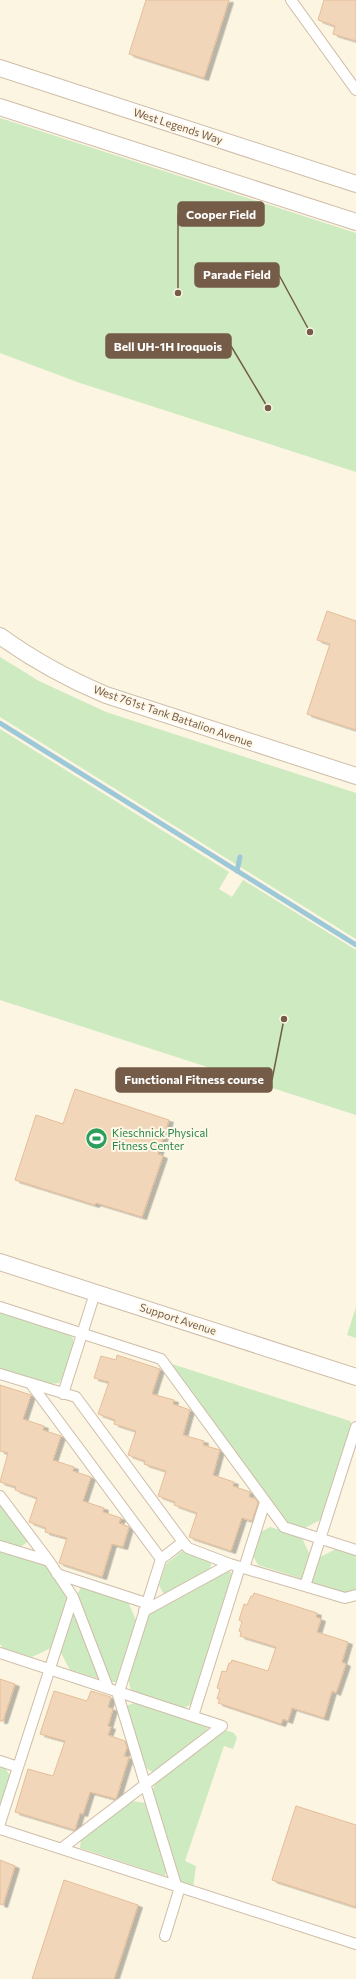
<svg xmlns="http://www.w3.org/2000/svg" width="356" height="1979" viewBox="0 0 356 1979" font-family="Commissioner,sans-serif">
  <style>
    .green { fill: #cdeac0 }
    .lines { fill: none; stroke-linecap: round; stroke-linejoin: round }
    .stream { stroke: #9cc8d8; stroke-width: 5 }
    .building { fill: #f2d6b9; stroke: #e5be99; filter: url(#shadow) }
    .pedestrian-casing { stroke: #cebda8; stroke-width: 12 }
    .tertiary-casing { stroke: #cebda8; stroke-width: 18 }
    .pedestrian { stroke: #fff; stroke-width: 10 }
    .tertiary { stroke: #fff; stroke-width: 16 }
    .labels { text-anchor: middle; stroke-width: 4; stroke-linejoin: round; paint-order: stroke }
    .street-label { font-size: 11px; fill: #745c48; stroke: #fff8e8 }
    .leisure-label { font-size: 11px; fill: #27864d; stroke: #fff8e8; text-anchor: start }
    .leader { fill: none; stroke: #745c48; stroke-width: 1.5 }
    .callout-dot { fill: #745c48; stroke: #fff8e8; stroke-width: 1.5 }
    .callout { fill: #745c48; stroke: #745c48; stroke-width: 1.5 }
    .callout-label { font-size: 12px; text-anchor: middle; font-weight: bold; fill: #fff }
  </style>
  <defs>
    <filter id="shadow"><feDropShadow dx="4.5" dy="2.5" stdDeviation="0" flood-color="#0004"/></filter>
  </defs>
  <rect width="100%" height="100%" fill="#fcf5e2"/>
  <path class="green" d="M 0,118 L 356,233 L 356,472 L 80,383 L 0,353 Z
    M 0,657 L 39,681 L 106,712 L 356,793 L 356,939 L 0,717 Z
    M 0,729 L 229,872 L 219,889 L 232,897 L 243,880 L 356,950 L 356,1115 L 0,1000 Z
    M 356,1307 L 356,1338 L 347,1335 Z
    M 0,1311 L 67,1333 L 73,1338 L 73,1347 L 62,1378 L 59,1383 L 49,1384 L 0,1369 Z
    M 169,1363 L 350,1421 L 352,1424 L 322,1519 L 303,1529 L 287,1524 Z
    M 0,1503 L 29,1541 L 19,1548 L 0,1542 Z
    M 270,1527 L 301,1536 L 310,1555 L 303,1579 L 258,1565 L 253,1556 L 261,1532 Z
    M 338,1548 L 356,1554 L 356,1591 L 345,1593 L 310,1582 L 318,1558 Z
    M 0,1551 L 47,1566 L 66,1593 L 67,1601 L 51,1648 L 32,1657 L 3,1648 L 0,1644 Z
    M 182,1551 L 212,1561 L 210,1569 L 164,1595 L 159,1585 L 166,1564 Z
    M 228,1570 L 233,1574 L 194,1703 L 184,1708 L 131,1691 L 128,1677 L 149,1614 Z
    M 81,1587 L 128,1602 L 136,1620 L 116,1682 L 109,1682 L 77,1595 Z
    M 74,1608 L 100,1679 L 70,1670 L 60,1651 Z
    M 139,1701 L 207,1725 L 208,1733 L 154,1773 L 146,1768 L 126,1706 Z
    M 225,1730 L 234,1733 L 237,1738 L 233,1749 L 224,1746 L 185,1861 L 196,1866 L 193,1888 L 180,1884 L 152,1793 L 156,1780 Z
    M 0,1765 L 5,1767 L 10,1776 L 0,1807 Z
    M 133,1801 L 145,1803 L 167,1867 L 165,1876 L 80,1848 L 81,1839 Z"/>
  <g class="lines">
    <path class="stream" d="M 0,723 L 356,945
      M 237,871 L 240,857"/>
  </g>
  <path class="building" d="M 146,0 L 229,0 L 204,78 L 129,54 Z
    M 324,0 L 356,0 L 356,41 L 333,34 L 335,26 L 318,20 Z
    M 327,611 L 356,621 L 356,730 L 307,714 L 330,644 L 317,640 Z
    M 75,1089 L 169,1120 L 158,1154 L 163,1156 L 142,1217 L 96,1203 L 95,1205 L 15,1180 L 36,1115 L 63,1124 Z
    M 117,1355 L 160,1369 L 152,1394 L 174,1400 L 173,1404 L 190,1410 L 183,1435 L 204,1441 L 203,1445 L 220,1450 L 213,1475 L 234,1482 L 233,1486 L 250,1492 L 249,1497 L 256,1499 L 258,1503 L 252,1521 L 242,1518 L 231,1551 L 189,1537 L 197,1513 L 174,1505 L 175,1502 L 158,1496 L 166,1471 L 144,1464 L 145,1461 L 128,1455 L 136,1431 L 114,1424 L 115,1420 L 98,1414 L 109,1382 L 94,1378 L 101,1356 L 116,1360 Z
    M 0,1385 L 31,1395 L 23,1419 L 44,1426 L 43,1430 L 61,1436 L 53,1460 L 74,1467 L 73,1471 L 91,1477 L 83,1501 L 104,1508 L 103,1512 L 121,1518 L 119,1523 L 129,1527 L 123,1547 L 112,1544 L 102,1577 L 59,1563 L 67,1538 L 45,1532 L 46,1528 L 29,1522 L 37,1498 L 15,1490 L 16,1487 L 0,1482 L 8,1453 L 0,1451 Z
    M 254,1593 L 317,1613 L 316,1617 L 321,1619 L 317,1632 L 348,1642 L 342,1662 L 346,1664 L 336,1693 L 332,1691 L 324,1718 L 292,1708 L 288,1721 L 283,1719 L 281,1724 L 218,1703 L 220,1699 L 217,1699 L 220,1689 L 217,1688 L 222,1671 L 226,1672 L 229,1663 L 231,1663 L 232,1660 L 268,1671 L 276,1647 L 240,1636 L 241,1632 L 239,1631 L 242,1622 L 239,1620 L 244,1604 L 247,1605 L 251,1596 L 253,1596 Z
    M 0,1679 L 15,1684 L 3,1721 L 0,1721 Z
    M 54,1691 L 87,1701 L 91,1691 L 111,1697 L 108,1707 L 113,1709 L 108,1726 L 111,1727 L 108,1735 L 125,1741 L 127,1748 L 124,1756 L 129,1757 L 116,1799 L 90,1792 L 83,1814 L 80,1813 L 75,1830 L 15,1812 L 28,1769 L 53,1776 L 65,1741 L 40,1734 Z
    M 296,1806 L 356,1825 L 356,1907 L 272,1880 Z
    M 0,1860 L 15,1866 L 3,1905 L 0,1904 Z
    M 64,1880 L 138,1905 L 114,1979 L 32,1979 Z"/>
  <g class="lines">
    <defs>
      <path id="pedestrian" d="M 291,0 L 356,90
        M 0,1307 L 161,1359 L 284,1527 L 356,1550
        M 0,1374 L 76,1397 L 183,1542
        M 31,1384 L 161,1559
        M 63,1394 L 95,1293
        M 0,1496 L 49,1561
        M 0,1546 L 49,1561 L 73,1597 L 108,1688
        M 244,1568 L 265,1502
        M 57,1574 L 146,1603
        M 305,1586 L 356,1427
        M 144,1611 L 230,1564 L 345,1598 L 356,1595
        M 0,1653 L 222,1726
        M 193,1716 L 240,1567
        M 0,1761 L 18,1767
        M 0,1823 L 73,1597
        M 0,1829 L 356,1944
        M 62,1848 L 222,1726
        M 176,1885 L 118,1695 L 161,1559 L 183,1542 L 188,1548 L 230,1564
        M 165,1936 L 180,1887"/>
      <path id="tertiary" d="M 0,68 L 356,184
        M 0,107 L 356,222
        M 0,636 C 33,660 68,679 106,695 L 356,776
        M 0,1262 L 356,1377"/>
    </defs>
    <use href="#pedestrian" class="pedestrian-casing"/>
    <use href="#tertiary" class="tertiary-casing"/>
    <use href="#pedestrian" class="pedestrian"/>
    <use href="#tertiary" class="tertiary"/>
  </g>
  <defs>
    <symbol id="stadium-disc" viewBox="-11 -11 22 22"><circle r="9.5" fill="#2e9e5b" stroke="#fff8e8"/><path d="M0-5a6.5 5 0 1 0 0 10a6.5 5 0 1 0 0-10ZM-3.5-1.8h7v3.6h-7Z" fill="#fff"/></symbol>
  </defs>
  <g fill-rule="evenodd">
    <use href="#stadium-disc" x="84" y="1126" width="25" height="25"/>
  </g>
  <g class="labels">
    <g class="street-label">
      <text transform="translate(178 126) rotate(18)" y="4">West Legends Way</text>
      <text transform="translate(173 716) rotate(19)" y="4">West 761st Tank Battalion Avenue</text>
      <text transform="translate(178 1319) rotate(18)" y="4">Support Avenue</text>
    </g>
    <g class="leisure-label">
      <text x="112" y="1137">Kieschnick Physical<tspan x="112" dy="13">Fitness Center</tspan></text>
    </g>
  </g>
  <path class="leader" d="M178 293L178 214M310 332L279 275M268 408L231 346M284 1019L272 1080"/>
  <g class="callout-dot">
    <circle cx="178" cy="293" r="4"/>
    <circle cx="310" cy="332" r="4"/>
    <circle cx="268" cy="408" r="4"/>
    <circle cx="284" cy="1019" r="4"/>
  </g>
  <g class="callout">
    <rect x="178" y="202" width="86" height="24" rx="4"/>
    <rect x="195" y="263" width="84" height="24" rx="4"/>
    <rect x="106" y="334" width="125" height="24" rx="4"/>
    <rect x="116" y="1068" width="156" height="24" rx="4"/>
  </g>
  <g class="callout-label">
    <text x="221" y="219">Cooper Field</text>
    <text x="237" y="279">Parade Field</text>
    <text x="168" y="351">Bell UH-1H Iroquois</text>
    <text x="194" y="1084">Functional Fitness course</text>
  </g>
</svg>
